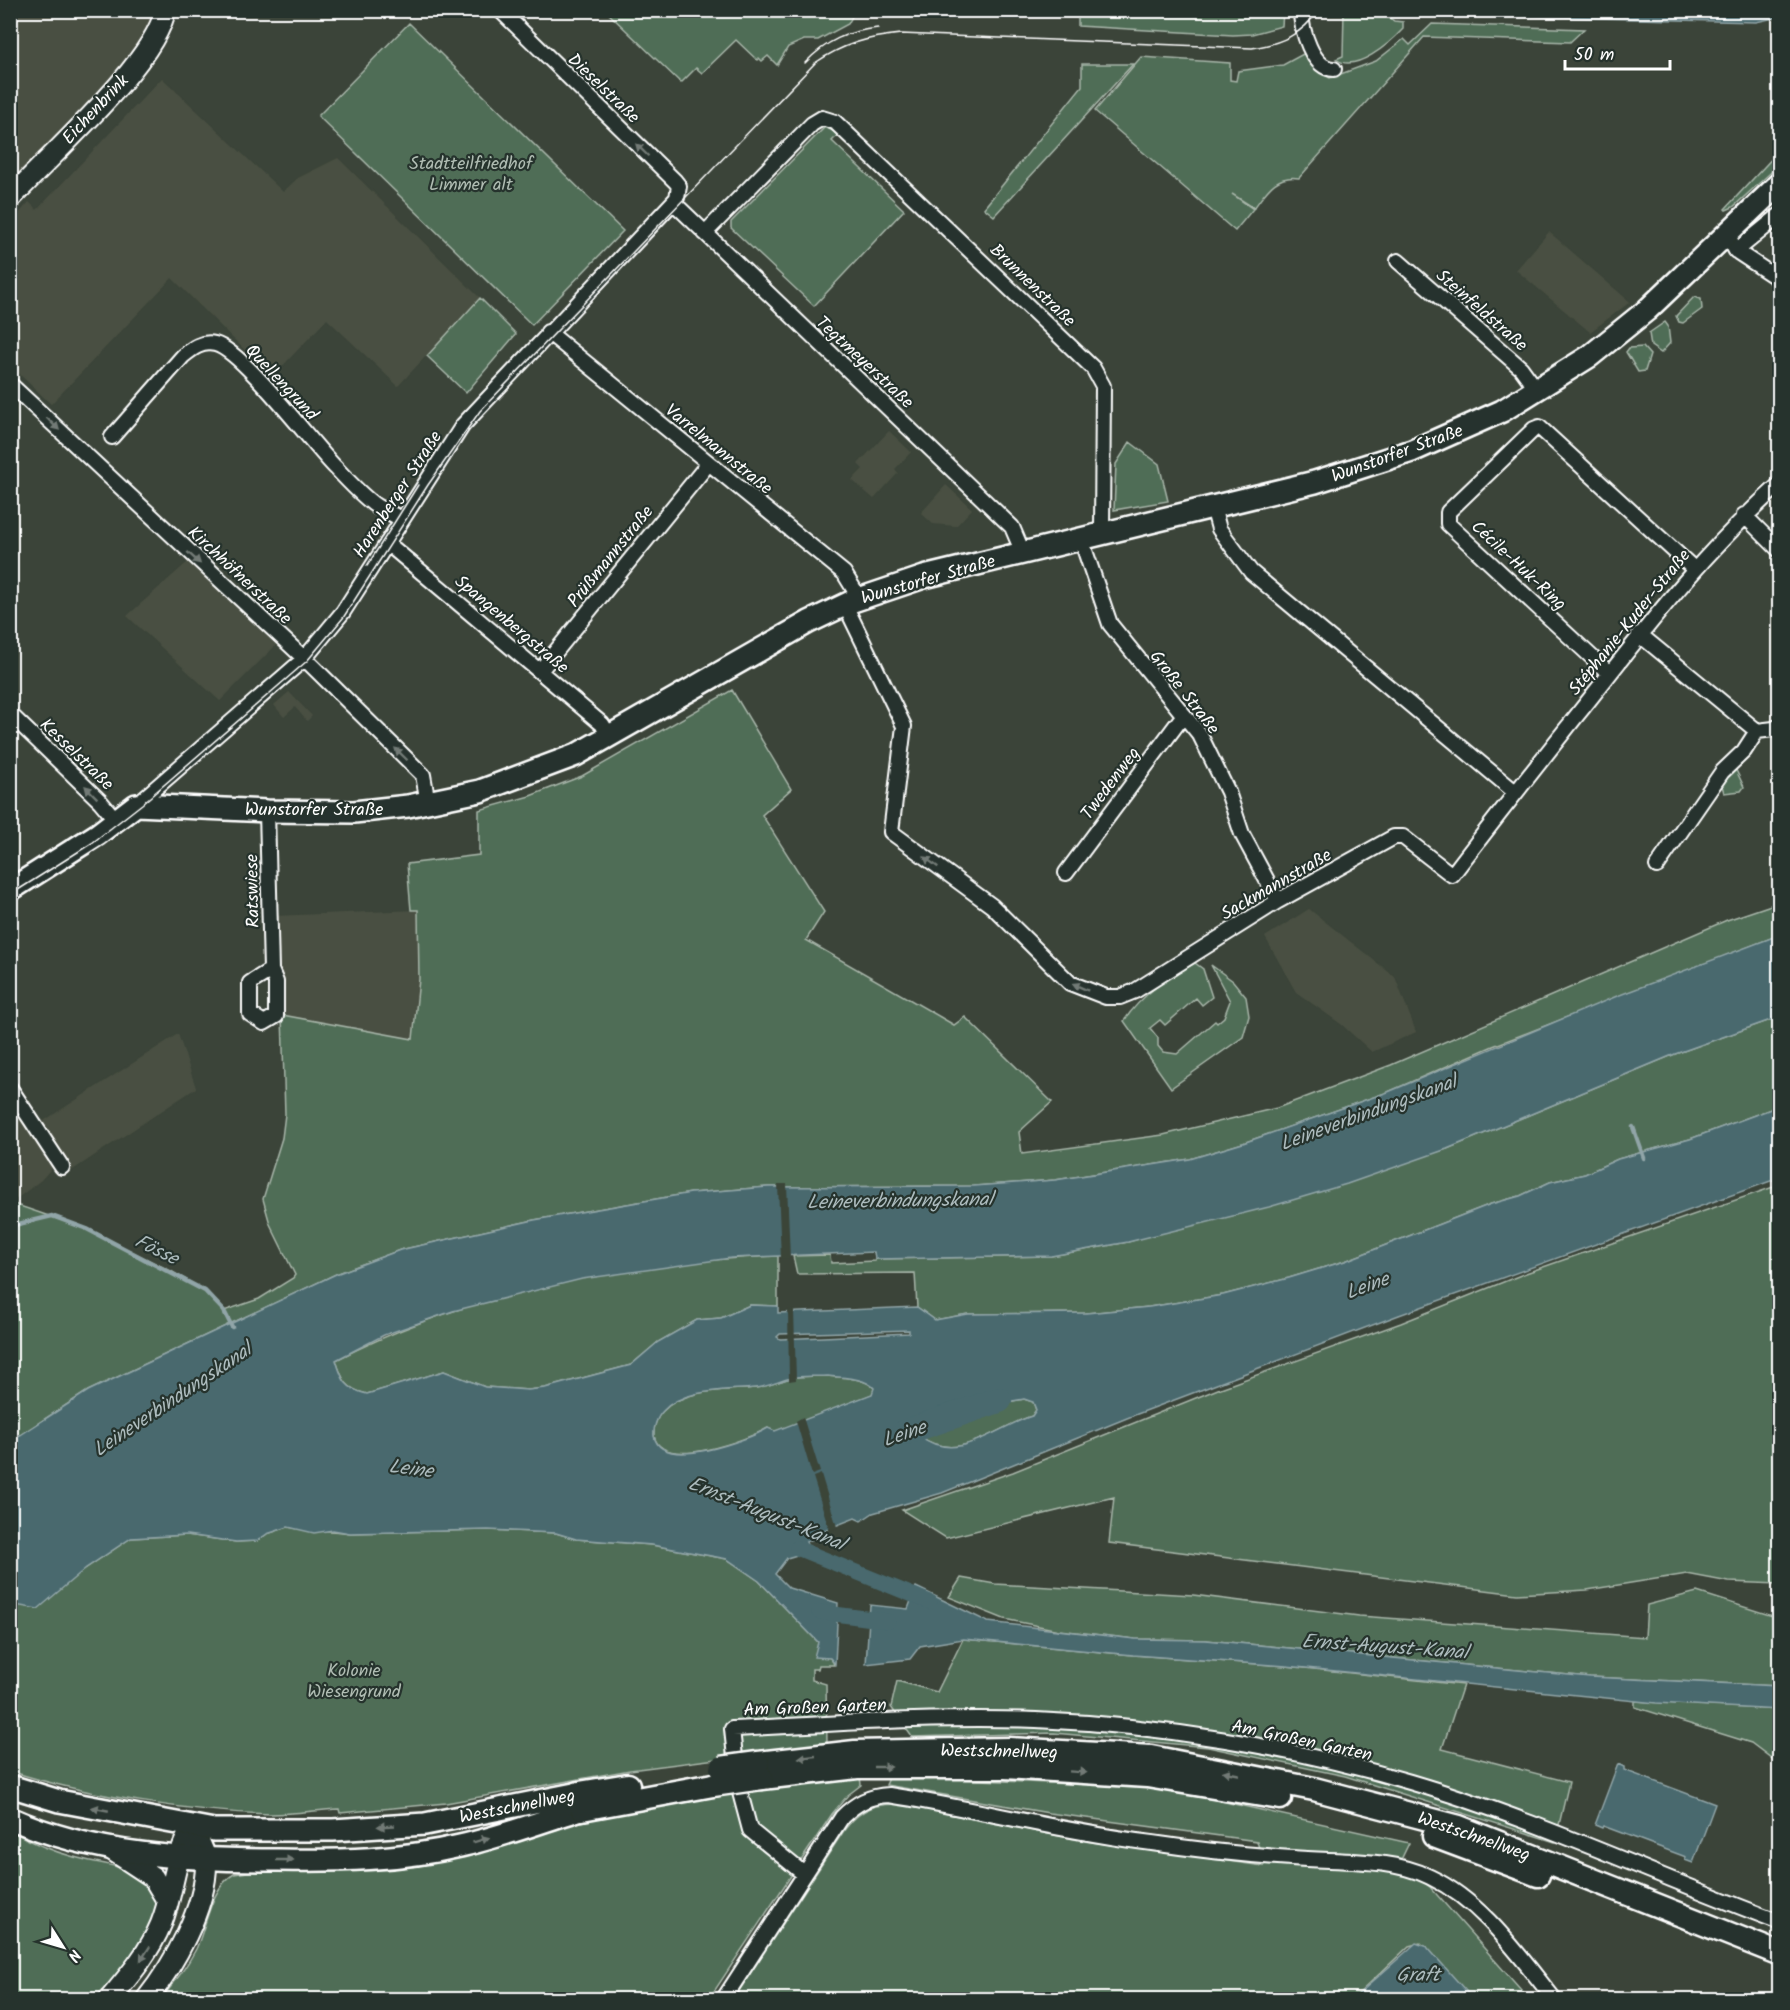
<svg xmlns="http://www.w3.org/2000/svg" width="1790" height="2010" viewBox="0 0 1790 2010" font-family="Kalam,sans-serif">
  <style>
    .built { fill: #4a5042 }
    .green { fill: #506d56; stroke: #a8b6aa; stroke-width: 1.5 }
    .water { fill: #48696e; stroke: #91a5a8; stroke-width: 1.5; fill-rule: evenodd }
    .pier { fill: #3b4439 }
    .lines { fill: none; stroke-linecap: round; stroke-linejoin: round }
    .stream { stroke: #91a5a8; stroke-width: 4.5 }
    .canal { stroke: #48696e; stroke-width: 15 }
    .river { stroke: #48696e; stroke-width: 26 }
    .minor-casing { stroke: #fff; stroke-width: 18 }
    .secondary-casing { stroke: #fff; stroke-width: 24 }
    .primary-casing { stroke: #fff; stroke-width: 26 }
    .trunk-casing { stroke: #fff; stroke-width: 27 }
    .minor { stroke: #26332d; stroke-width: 14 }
    .secondary { stroke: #26332d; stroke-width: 20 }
    .primary { stroke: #26332d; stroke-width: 21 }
    .trunk { stroke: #26332d; stroke-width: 22 }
    .tram { stroke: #fff; stroke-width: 1.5 }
    .trunk-bridge-casing { stroke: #fff; stroke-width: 27; stroke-linecap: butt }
    .trunk-bridge { stroke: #26332d; stroke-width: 22 }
    .oneway { fill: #727a76 }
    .labels { text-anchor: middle; stroke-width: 4.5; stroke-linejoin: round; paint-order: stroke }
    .street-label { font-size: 18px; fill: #fff; stroke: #26332d }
    .park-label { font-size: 18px; fill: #b0bdb3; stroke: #26332d }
    .water-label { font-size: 20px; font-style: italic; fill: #adbcbe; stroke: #26332d }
  </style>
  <rect width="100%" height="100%" fill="#3b4439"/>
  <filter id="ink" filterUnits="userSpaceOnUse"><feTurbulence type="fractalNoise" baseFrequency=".0167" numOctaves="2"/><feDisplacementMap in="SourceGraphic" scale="12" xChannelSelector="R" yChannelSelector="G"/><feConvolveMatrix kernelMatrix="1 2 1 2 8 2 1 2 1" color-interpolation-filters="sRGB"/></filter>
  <g filter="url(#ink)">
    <path class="built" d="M 11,11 L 165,11 L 164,18 L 11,199 Z
      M 162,78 L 283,192 L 298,178 L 338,158 L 480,298 L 398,386 L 327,319 L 272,377 L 172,278 L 51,404 L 11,366 L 11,223 L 29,202 L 37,210 Z
      M 1549,232 L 1630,302 L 1590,332 L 1516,270 Z
      M 889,431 L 911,452 L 895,469 L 898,473 L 874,499 L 852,480 L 863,469 L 858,464 Z
      M 946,485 L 972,509 L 956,526 L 933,524 L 921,513 Z
      M 189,561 L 276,645 L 220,701 L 127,616 Z
      M 289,692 L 312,716 L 307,721 L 295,707 L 284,717 L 274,705 Z
      M 1309,909 L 1395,977 L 1416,1032 L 1372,1052 L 1341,1024 L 1296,992 L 1265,937 Z
      M 418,910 L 419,979 L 414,1039 L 282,1015 L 274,969 L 274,916 Z
      M 178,1034 L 196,1088 L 68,1173 L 36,1126 Z
      M 10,1088 L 58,1161 L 41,1180 L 11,1203 Z"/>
    <path class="green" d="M 606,11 L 855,11 L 848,24 L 818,40 L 804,40 L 788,47 L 777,65 L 768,56 L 762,61 L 759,58 L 757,60 L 736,40 L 702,73 L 696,68 L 681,83 Z
      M 1078,11 L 1078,10 L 1283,11 L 1282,26 L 1252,34 L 1233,35 L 1078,26 Z
      M 1344,11 L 1378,11 L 1394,21 L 1403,22 L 1403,29 C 1390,43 1355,74 1336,59 L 1343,56 Z
      M 409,23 L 623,231 L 532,325 L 318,116 Z
      M 1432,24 L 1584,29 L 1570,42 L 1424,37 L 1299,178 C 1276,174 1266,192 1254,208 L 1232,194 L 1253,209 L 1235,231 L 1095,111 L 1141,57 L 1230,63 L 1230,80 L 1236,81 L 1238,71 L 1283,65 L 1305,53 L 1320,73 L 1330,78 L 1376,61 L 1404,39 L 1410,45 Z
      M 1082,64 L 1133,64 L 994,216 L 984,208 L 1082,86 Z
      M 825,127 L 839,134 L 832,141 L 904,210 L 814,306 L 731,228 L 731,222 Z
      M 1779,151 L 1779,165 L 1733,207 L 1726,210 L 1725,209 Z
      M 1694,297 L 1701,299 L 1702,309 L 1683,323 L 1679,322 L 1676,316 Z
      M 480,298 L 516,334 L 466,393 L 427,356 Z
      M 1665,322 L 1668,326 L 1670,343 L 1661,353 L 1651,346 L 1649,333 Z
      M 1643,347 L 1650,355 L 1645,371 L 1638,372 L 1626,352 L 1629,348 Z
      M 1130,442 L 1159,464 L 1168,501 L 1114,510 L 1116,464 Z
      M 732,690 L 791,789 L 762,815 L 824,912 L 806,940 L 954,1025 L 965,1017 L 1052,1102 L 1019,1132 L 1022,1154 L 1163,1135 L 1277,1108 L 1391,1065 L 1727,920 L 1771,905 L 1779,900 L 1779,935 L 1493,1046 L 1388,1092 L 1243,1143 L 1190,1159 L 1055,1180 L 974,1186 L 768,1187 L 691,1193 L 534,1220 L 400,1250 L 336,1274 L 88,1391 L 11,1441 L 11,1203 L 87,1229 L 171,1271 L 205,1291 L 224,1311 L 259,1299 L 293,1278 L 295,1275 L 270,1224 L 263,1199 L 282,1138 L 285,1114 L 282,1015 L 413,1039 L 419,979 L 418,910 L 411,910 L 407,864 L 479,855 L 479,810 L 530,796 L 582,776 Z
      M 1735,768 L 1744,787 L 1741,791 L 1724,793 L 1721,782 Z
      M 1195,963 L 1203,969 L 1212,997 L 1202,1005 L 1196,998 L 1165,1025 L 1160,1020 L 1150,1028 L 1158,1038 L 1158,1046 L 1163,1052 L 1177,1054 L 1215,1021 L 1217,1023 L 1224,1017 L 1230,1001 L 1211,965 L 1233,981 L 1246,997 L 1249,1016 L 1243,1037 L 1171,1088 L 1124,1021 C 1142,994 1167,978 1195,963 Z
      M 1779,1017 L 1779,1106 L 1690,1139 L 1618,1159 L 1585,1174 L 1550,1182 L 1520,1196 L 1491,1204 L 1345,1261 L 1289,1278 L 1223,1295 L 1149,1307 L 1086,1313 L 968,1314 L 935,1320 L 917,1307 L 915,1273 L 797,1274 L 793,1256 L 830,1255 L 831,1263 L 875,1261 L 875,1259 L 1051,1256 L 1128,1242 L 1447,1149 L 1675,1054 Z
      M 1779,1185 L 1779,1584 L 1729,1582 L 1687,1574 L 1587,1590 L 1517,1594 L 1109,1543 L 1114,1497 L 946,1538 L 902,1510 L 1013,1472 L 1218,1389 L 1401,1323 L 1526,1273 Z
      M 778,1256 L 778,1306 L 750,1305 L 721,1318 L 697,1320 L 658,1342 L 631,1365 L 545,1388 L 528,1390 L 485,1387 L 444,1371 L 367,1394 C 346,1389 342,1380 336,1360 C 470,1291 628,1262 778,1256 Z
      M 828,1376 C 842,1378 864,1377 874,1388 L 873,1394 L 775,1432 L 768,1428 C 749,1439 662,1472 654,1436 C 653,1428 657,1416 663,1411 C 685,1388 727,1391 755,1388 C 768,1387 779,1381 791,1378 C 802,1375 816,1377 828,1376 Z
      M 1024,1399 L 1033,1402 L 1036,1410 L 1032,1416 C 995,1427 958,1465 920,1436 C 932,1410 998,1404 1024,1399 Z
      M 288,1527 C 311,1532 328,1529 350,1533 L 488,1530 L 556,1533 L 576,1539 L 652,1545 L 727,1559 L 759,1581 L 818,1642 L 833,1662 L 834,1665 L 819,1665 L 818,1669 L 812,1669 L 812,1680 L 826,1684 L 827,1745 L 630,1770 L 446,1803 L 340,1813 L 339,1809 C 317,1810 295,1814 271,1814 C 190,1812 88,1796 10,1771 L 11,1608 L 86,1568 L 131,1538 L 187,1535 L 236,1542 L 257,1541 L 267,1534 Z
      M 961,1578 L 995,1584 L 1193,1595 L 1359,1616 L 1645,1637 L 1647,1605 L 1697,1592 L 1779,1618 L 1779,1686 L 1590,1677 L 1206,1640 L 1135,1639 L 1059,1630 L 1004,1619 L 949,1597 Z
      M 963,1639 L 1133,1655 L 1286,1666 L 1463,1685 L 1442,1749 L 1569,1782 L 1555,1842 L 1345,1776 L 1208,1747 L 1054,1733 L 912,1737 L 891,1707 L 897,1681 L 937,1692 Z
      M 1635,1701 L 1779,1710 L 1779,1764 L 1751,1743 L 1635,1707 Z
      M 860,1776 L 861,1785 L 848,1795 L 832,1814 L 709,1999 L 160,2000 C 174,1984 186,1968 196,1949 C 207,1926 210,1888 234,1874 L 549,1829 L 630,1808 L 686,1798 Z
      M 890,1776 L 1162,1788 L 1409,1843 L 1396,1870 L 1414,1876 L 1430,1887 L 1529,1999 L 1473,1999 L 1420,1943 L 1409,1946 L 1353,1999 L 733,2000 L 845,1829 C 861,1808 878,1802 903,1805 L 1084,1841 L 1264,1866 L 1257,1841 L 1049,1813 L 886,1785 Z
      M 10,1830 C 31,1842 51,1851 74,1857 C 97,1864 130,1865 148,1882 C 180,1912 117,1978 98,1999 L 11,1999 Z"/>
    <path class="water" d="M 1779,10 L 1779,17 L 1756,22 L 1395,13 L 1391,11 Z
      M 1779,935 L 1779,1017 L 1675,1054 L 1447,1149 L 1347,1184 L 1269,1207 L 1128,1242 L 1051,1256 L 875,1259 L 874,1252 L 731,1258 L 582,1279 L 453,1311 L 384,1335 L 336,1360 C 342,1380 345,1389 367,1394 L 444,1371 L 485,1387 L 528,1390 L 545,1388 L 631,1365 L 658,1342 L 697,1320 L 721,1318 L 750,1305 L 778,1306 L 778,1313 L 917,1307 L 935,1320 L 968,1314 L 1086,1313 L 1149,1307 L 1223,1295 L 1289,1278 L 1345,1261 L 1491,1204 L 1520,1196 L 1550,1182 L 1585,1174 L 1618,1159 L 1690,1139 L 1779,1106 L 1779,1178 L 1399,1315 L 1132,1416 L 942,1493 L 873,1513 L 861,1521 L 855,1518 L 817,1533 L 818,1537 L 806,1542 L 808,1547 L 817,1551 L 813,1559 L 797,1555 L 787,1558 L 775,1574 L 789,1588 L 838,1603 L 835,1664 L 830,1658 L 814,1657 L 818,1642 L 759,1581 L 727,1559 L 652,1545 L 576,1539 L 556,1533 L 488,1530 L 350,1533 L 333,1530 L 314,1533 L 288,1527 L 267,1534 L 257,1541 L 236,1542 L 187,1535 L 131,1538 L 86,1568 L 38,1609 L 15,1605 L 11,1608 L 11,1441 L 88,1391 L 336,1274 L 400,1250 L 534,1220 L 691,1193 L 768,1187 L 974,1186 L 1055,1180 L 1190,1159 L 1243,1143 L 1388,1092 L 1617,996 ZM 909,1330 L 909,1333 L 780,1339 L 777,1337 L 780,1334 ZM 828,1376 C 842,1378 864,1377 874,1388 L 872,1394 L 775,1431 L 768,1428 C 750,1439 662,1473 654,1436 C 653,1428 657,1417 663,1411 C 684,1388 727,1391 755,1388 C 768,1387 779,1381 791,1378 C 802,1375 816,1377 828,1376 ZM 1024,1399 L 1033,1402 L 1036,1410 L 1032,1416 C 996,1427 957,1465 920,1436 C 932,1410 998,1404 1024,1399 Z
      M 916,1587 L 988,1622 L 1135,1639 L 1206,1640 L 1590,1677 L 1779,1686 L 1779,1710 L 1656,1703 L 1286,1666 L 1133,1655 L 985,1641 L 963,1639 L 920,1646 L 910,1659 L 866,1664 L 870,1605 L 908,1609 Z
      M 1618,1764 L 1624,1767 L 1624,1770 L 1715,1804 L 1693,1863 L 1685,1860 L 1686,1857 L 1603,1826 L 1602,1828 L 1595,1825 Z
      M 1416,1943 L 1427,1947 L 1473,1999 L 1353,1999 Z"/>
    <path class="pier" d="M 778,1184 L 787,1184 L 790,1259 L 781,1259 Z
      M 788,1310 L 794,1310 L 796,1380 L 789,1381 Z
      M 803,1417 L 820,1472 L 812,1475 L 796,1421 Z
      M 821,1474 L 837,1527 L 830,1532 L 813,1477 Z"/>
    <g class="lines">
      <path class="stream" d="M 1633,1127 L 1644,1158
        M 10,1226 L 52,1216 L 87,1229 L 205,1291 L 224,1311 L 232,1327"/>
      <path class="canal" d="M 797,1548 L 930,1602
        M 819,1612 L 888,1621"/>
      <path class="river" d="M 906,1432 L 999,1400"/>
      <defs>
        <path id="minor" d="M 1301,10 C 1301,29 1312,69 1334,69
          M 674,203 L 1012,527 L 1023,553
          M 1726,232 L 1736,251 L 1780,280
          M 705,233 L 812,124 L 822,118 L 835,122 L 1093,368 L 1103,386 L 1102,534
          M 1736,251 L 1780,215
          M 1398,261 L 1521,368 L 1537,390
          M 548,332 L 844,573 L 860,599
          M 10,384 L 307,661 L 423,775 L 428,803
          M 112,437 L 183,356 C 193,348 202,341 215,344 C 243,351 312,444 336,468 C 348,481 362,496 376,506 C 384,511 393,514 401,519
          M 1213,507 L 1219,529 L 1251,572 L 1515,792
          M 1744,515 L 1780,551
          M 1081,539 L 1110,624 L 1200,735 L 1228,792 L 1242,834 L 1278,901
          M 387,543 L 602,724 L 610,737
          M 845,605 L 904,726 L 891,832 L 992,906 L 1070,983 L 1106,997 L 1120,997 L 1135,991 L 1278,901 L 1394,837 L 1403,837 L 1452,875 C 1493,821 1536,767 1578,714 C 1642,633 1703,552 1780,484
          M 1639,634 L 1757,731
          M 540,671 L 708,464
          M 1609,673 L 1448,524 L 1448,512 L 1534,429 L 1539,427 L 1694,569
          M 10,714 L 100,801 L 116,820
          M 136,805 L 304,659 L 343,612 L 463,425 L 677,198 L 679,186 L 675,181 L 500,10
          M 267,811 L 271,970 L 276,982 L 276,1016 L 264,1023 L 250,1014 L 250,983 L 271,970
          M 1657,866 L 1722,772 L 1744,751 L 1757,731 L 1774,729 L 1780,725
          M 1066,873 L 1183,716
          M 10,1088 L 62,1167
          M 804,1874 L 750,1830 L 738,1785 L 732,1729 C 833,1724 935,1716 1036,1720 C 1158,1725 1292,1747 1410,1782 C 1536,1819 1656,1876 1780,1922
          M 723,2000 L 842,1817 C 856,1803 869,1796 889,1795 C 977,1809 1064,1832 1152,1843 C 1198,1850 1245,1855 1292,1858 C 1336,1862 1389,1857 1430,1877 C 1483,1902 1519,1956 1555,2000"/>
        <path id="secondary" d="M 10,199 C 48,157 157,61 165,10
          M 112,1850 L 153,1877 L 168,1902
          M 109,2000 C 129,1976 149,1953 161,1924 C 175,1889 172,1862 192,1828
          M 146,2000 C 173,1966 207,1907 206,1862 C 205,1850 197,1838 192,1828"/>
        <path id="primary" d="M 10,890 L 98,834 L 136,805 L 267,811 L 354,812 L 408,806 L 480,791 L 576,755 L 809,622 L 853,601 L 924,577 L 1315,482 L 1412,451 L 1502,411 L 1590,356 L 1647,310 L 1780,183
          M 10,1786 L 59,1801 L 214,1830 L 333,1830 L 425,1824 L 579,1793
          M 10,1818 C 95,1856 187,1860 278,1860 C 338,1861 401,1860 460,1846 C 501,1837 542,1821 582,1809"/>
        <path id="trunk" d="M 758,1763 L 855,1752 L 1009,1749 L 1151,1757 L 1314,1789 L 1459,1827 L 1780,1954
          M 762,1778 L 857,1767 L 1005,1767 L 1147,1776 L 1280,1798
          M 579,1793 L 628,1785
          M 582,1809 L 713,1785
          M 1434,1836 L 1538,1875"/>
      </defs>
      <use href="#minor" class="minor-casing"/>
      <use href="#secondary" class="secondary-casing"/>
      <use href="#primary" class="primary-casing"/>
      <use href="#trunk" class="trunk-casing"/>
      <use href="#minor" class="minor"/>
      <use href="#secondary" class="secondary"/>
      <use href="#primary" class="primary"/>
      <use href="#trunk" class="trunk"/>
      <path class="tram" d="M 805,63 C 826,41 847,31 878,28
        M 367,566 L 418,485
        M 10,895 L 92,843 L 142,804 L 307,661 L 343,618 L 428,485 L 480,411 L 815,63 C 843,44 868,37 901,34 L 1252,48 C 1279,44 1303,35 1318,10"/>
      <defs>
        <path id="trunk-bridge" d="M 721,1768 L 758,1763
          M 713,1785 L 762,1778"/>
      </defs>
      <use href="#trunk-bridge" class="trunk-bridge-casing"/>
      <use href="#trunk-bridge" class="trunk-bridge"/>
    </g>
    <defs><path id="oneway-solid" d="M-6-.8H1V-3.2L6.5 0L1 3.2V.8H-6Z" transform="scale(1.5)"/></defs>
    <g class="oneway">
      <use href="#oneway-solid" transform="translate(642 150) rotate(-136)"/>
      <use href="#oneway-solid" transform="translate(53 424) rotate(44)"/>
      <use href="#oneway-solid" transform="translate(194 558) rotate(42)"/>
      <use href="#oneway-solid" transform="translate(401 754) rotate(-136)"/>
      <use href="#oneway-solid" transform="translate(91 792) rotate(-135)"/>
      <use href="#oneway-solid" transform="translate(931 862) rotate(-144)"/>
      <use href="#oneway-solid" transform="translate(1080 987) rotate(-156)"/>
      <use href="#oneway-solid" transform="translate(807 1757) rotate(174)"/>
      <use href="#oneway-solid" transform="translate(883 1767)"/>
      <use href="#oneway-solid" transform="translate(1078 1772) rotate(4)"/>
      <use href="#oneway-solid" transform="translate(1231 1773) rotate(-169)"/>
      <use href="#oneway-solid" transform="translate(100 1809) rotate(-169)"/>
      <use href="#oneway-solid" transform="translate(386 1826) rotate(177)"/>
      <use href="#oneway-solid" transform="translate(481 1840) rotate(-17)"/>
      <use href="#oneway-solid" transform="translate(285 1860)"/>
      <use href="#oneway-solid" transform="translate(145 1954) rotate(123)"/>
    </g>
  </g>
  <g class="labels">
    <g class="street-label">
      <text transform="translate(604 88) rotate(44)" y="6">Dieselstraße</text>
      <text transform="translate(95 109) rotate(-47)" y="6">Eichenbrink</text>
      <text transform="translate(1033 285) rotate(44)" y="6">Brunnenstraße</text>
      <text transform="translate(1482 310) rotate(41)" y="6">Steinfeldstraße</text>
      <text transform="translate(865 362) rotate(43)" y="6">Tegtmeyerstraße</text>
      <text transform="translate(282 382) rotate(47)" y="6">Quellengrund</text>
      <text transform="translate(719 449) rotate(39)" y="6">Varrelmannstraße</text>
      <text transform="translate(1397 453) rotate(-20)" y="6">Wunstorfer Straße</text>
      <text transform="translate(397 494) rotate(-57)" y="6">Harenberger Straße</text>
      <text transform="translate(610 556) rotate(-51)" y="6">Prüßmannstraße</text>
      <text transform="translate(1519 565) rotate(43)" y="6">Cécile-Huk-Ring</text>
      <text transform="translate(240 575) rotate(43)" y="6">Kirchhöfnerstraße</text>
      <text transform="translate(928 579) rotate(-16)" y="6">Wunstorfer Straße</text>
      <text transform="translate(1629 622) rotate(-51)" y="6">Stéphanie-Kuder-Straße</text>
      <text transform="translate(512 624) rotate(40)" y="6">Spangenbergstraße</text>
      <text transform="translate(1185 692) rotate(52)" y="6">Große Straße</text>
      <text transform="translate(77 754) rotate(44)" y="6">Kesselstraße</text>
      <text transform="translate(1110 783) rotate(-53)" y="6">Twedenweg</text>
      <text x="314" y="815">Wunstorfer Straße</text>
      <text transform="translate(1276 884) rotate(-30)" y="6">Sackmannstraße</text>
      <text transform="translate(252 891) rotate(-91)" y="6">Ratswiese</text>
      <text transform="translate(815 1707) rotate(-2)" y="6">Am Großen Garten</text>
      <text transform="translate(1302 1740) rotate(12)" y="6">Am Großen Garten</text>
      <text transform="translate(999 1751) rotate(1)" y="6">Westschnellweg</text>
      <text transform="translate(517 1806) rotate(-11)" y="6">Westschnellweg</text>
      <text transform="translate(1474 1836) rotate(19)" y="6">Westschnellweg</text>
    </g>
    <g class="park-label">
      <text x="471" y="169">Stadtteilfriedhof<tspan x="471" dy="21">Limmer alt</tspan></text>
      <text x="354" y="1676">Kolonie<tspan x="354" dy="21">Wiesengrund</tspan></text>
    </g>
    <g class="water-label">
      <text transform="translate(1368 1112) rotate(-20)" y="7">Leineverbindungskanal</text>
      <text transform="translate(900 1200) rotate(-1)" y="7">Leineverbindungskanal</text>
      <text transform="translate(157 1249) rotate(26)" y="7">Fösse</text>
      <text transform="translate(1367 1285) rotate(-20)" y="7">Leine</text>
      <text transform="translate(172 1399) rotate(-34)" y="7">Leineverbindungskanal</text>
      <text transform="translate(904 1433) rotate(-19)" y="7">Leine</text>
      <text transform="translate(411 1468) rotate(7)" y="7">Leine</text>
      <text transform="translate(767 1513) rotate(22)" y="7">Ernst-August-Kanal</text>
      <text transform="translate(1385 1646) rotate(4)" y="7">Ernst-August-Kanal</text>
      <text x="1418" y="1981">Graft</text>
    </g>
  </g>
  <rect width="1790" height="2010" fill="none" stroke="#26332d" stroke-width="36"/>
  <rect x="18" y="18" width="1754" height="1974" fill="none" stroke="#fff" stroke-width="2" filter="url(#ink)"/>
  <g transform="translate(63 1947) rotate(127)" stroke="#26332d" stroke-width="4.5" paint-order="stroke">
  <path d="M0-4.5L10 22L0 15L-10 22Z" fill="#ffffff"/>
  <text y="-9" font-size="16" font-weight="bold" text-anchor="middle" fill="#ffffff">N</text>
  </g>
  <path d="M1565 60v9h105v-9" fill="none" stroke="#ffffff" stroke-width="3"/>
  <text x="1574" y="60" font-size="18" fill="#ffffff" stroke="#26332d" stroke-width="4.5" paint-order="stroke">50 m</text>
</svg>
